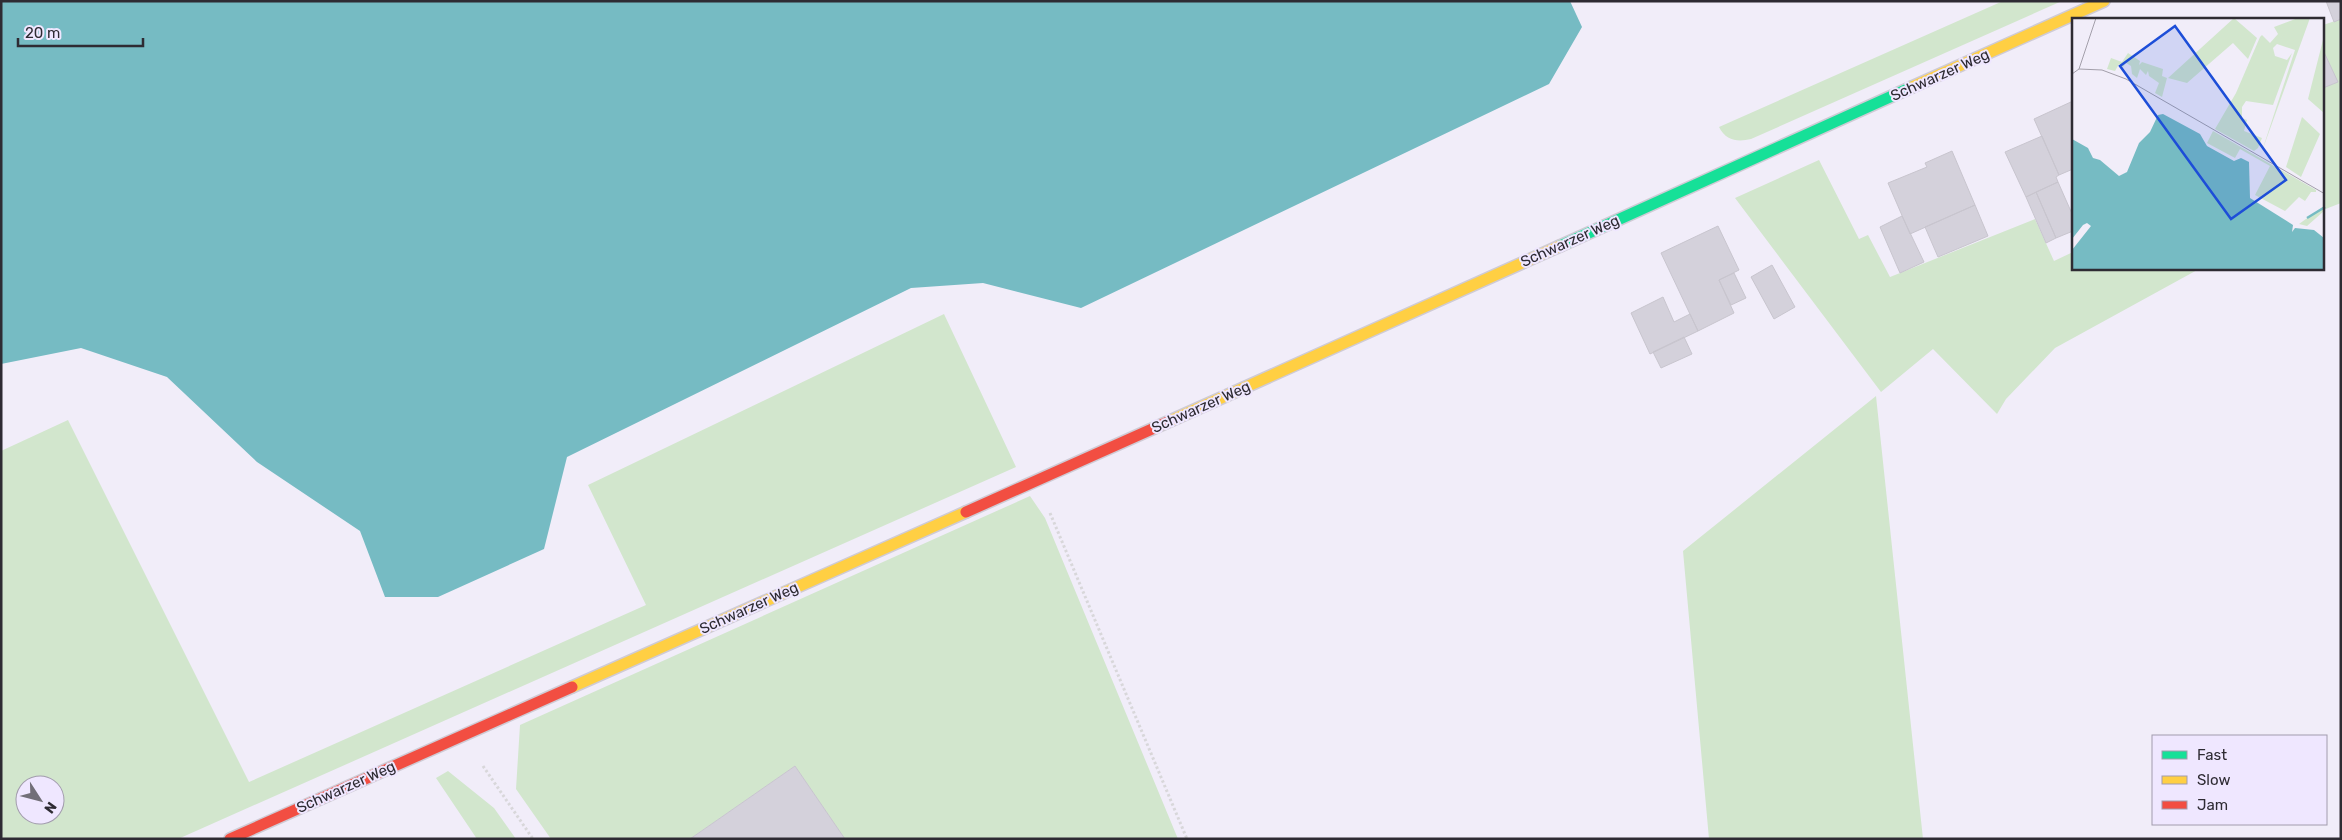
<svg xmlns="http://www.w3.org/2000/svg" width="2342" height="840" viewBox="0 0 2342 840" font-family="Rubik,sans-serif">
  <style>
    .green { fill: #d2e6cd; fill-rule: evenodd }
    .water { fill: #76bbc3 }
    .building { fill: #d4d1db; stroke: #c8c5ce }
    .lines { fill: none; stroke-linecap: round; stroke-linejoin: round }
    .fast-casing { stroke: #cfcbd5; stroke-width: 14 }
    .slow-casing { stroke: #cfcbd5; stroke-width: 14 }
    .jam-casing { stroke: #cfcbd5; stroke-width: 14 }
    .path { stroke: #d8d7da; stroke-width: 3; stroke-dasharray: 2.5 2.5; stroke-linecap: butt }
    .fast { stroke: #16e098; stroke-width: 11 }
    .slow { stroke: #ffcf43; stroke-width: 11 }
    .jam { stroke: #f24e42; stroke-width: 11 }
    .labels { text-anchor: middle; stroke-width: 4; stroke-linejoin: round; paint-order: stroke }
    .street-label { font-size: 15px; fill: #2e2b33; stroke: #efe7ff }
    .inset-river { fill: none; stroke: #76bbc3; stroke-width: 2.5 }
    .inset-road { fill: none; stroke: #a39faa; stroke-width: 1 }
    .view { fill: #1d4ed8; fill-opacity: 0.15; stroke: #1d4ed8; stroke-width: 2.5 }
    .inset-edge { fill: none; stroke: #2e2b33; stroke-width: 2.5 }
  </style>
  <rect width="100%" height="100%" fill="#f1edf9"/>
  <path class="green" d="M 2003,1 L 2062,1 L 1751,139 C 1738,142 1726,141 1719,127 Z
    M 2341,19 L 2341,203 L 2323,210 L 2323,88 L 2337,82 L 2323,50 L 2323,25 Z
    M 1819,160 L 1859,239 L 1868,235 L 1890,277 L 2035,219 L 2054,261 L 2073,252 L 2073,269 L 2199,269 L 2055,348 L 2006,399 L 1997,414 L 1933,349 L 1881,392 L 1735,198 Z
    M 944,314 L 1016,467 L 178,839 L 1,839 L 1,451 L 68,420 L 249,782 L 646,605 L 588,485 ZM 25,785 L 55,785 L 55,815 L 25,815 Z
    M 1876,396 L 1923,839 L 1709,839 L 1683,551 Z
    M 1030,496 L 1045,518 L 1178,839 L 845,839 L 795,766 L 690,839 L 551,839 L 516,789 L 520,725 Z
    M 448,771 L 494,808 L 516,839 L 477,839 L 436,778 Z"/>
  <path class="water" d="M 1,1 L 1570,1 L 1582,27 L 1549,84 L 1081,308 L 983,283 L 911,288 L 567,457 L 544,549 L 438,597 L 385,597 L 360,531 L 257,462 L 167,377 L 81,348 L 1,364 Z"/>
  <path class="building" d="M 2326,1 L 2341,1 L 2341,19 L 2334,22 Z
    M 2323,50 L 2338,82 L 2323,88 Z
    M 2073,101 L 2073,169 L 2059,175 L 2034,119 Z
    M 2042,136 L 2059,175 L 2056,177 L 2058,182 L 2026,197 L 2005,152 Z
    M 1952,151 L 1975,205 L 1910,234 L 1888,183 L 1927,167 L 1925,163 Z
    M 2058,182 L 2073,216 L 2073,231 L 2056,238 L 2036,192 Z
    M 2036,192 L 2056,238 L 2046,243 L 2026,197 Z
    M 1975,205 L 1988,236 L 1938,257 L 1925,227 Z
    M 1902,216 L 1924,262 L 1900,273 L 1880,227 Z
    M 1718,226 L 1739,270 L 1719,280 L 1734,313 L 1698,331 L 1661,253 Z
    M 1772,265 L 1795,307 L 1774,319 L 1751,277 Z
    M 1734,273 L 1746,298 L 1731,305 L 1719,280 Z
    M 1663,297 L 1674,322 L 1690,314 L 1698,331 L 1650,354 L 1631,313 Z
    M 1684,337 L 1692,354 L 1661,368 L 1653,352 Z
    M 795,766 L 845,839 L 690,839 Z"/>
  <g class="lines">
    <defs>
      <path id="fast" d="M 1560,246 L 1912,87"/>
      <path id="slow" d="M 1912,87 L 2104,1
        M 1170,421 L 1560,246
        M 572,687 L 966,512"/>
      <path id="jam" d="M 966,512 L 1170,421
        M 230,839 L 572,687"/>
    </defs>
    <use href="#fast" class="fast-casing"/>
    <use href="#slow" class="slow-casing"/>
    <use href="#jam" class="jam-casing"/>
    <path class="path" d="M 1050,513 L 1187,839
      M 483,766 L 533,839"/>
    <use href="#fast" class="fast"/>
    <use href="#slow" class="slow"/>
    <use href="#jam" class="jam"/>
  </g>
  <g class="labels">
    <g class="street-label">
      <text transform="translate(1940 75) rotate(-24)" y="5">Schwarzer Weg</text>
      <text transform="translate(1570 241) rotate(-24)" y="5">Schwarzer Weg</text>
      <text transform="translate(1201 407) rotate(-24)" y="5">Schwarzer Weg</text>
      <text transform="translate(749 608) rotate(-24)" y="5">Schwarzer Weg</text>
      <text transform="translate(346 787) rotate(-24)" y="5">Schwarzer Weg</text>
    </g>
  </g>
  <g transform="translate(2072 18)">
    <rect width="252" height="252" fill="#f1edf9"/>
    <path d="M 162,0 L 185,20 L 176,41 L 161,25 L 115,65 L 96,60 ZM 226,0 L 238,0 L 189,136 L 223,32 L 205,26 L 201,30 L 203,38 L 215,42 L 220,35 L 201,87 L 174,83 L 170,89 L 170,100 L 175,102 L 172,113 L 190,120 L 186,130 L 182,133 L 143,111 L 164,75 L 188,19 L 190,17 L 198,25 L 206,16 L 202,9 ZM 252,18 L 253,95 L 252,95 L 236,81 ZM 56,35 L 68,43 L 67,47 L 70,44 L 91,51 L 90,58 L 95,60 L 90,79 L 83,75 L 87,65 L 77,58 L 76,53 L 74,57 L 68,51 L 65,60 L 60,56 L 59,48 L 54,45 L 51,49 L 47,46 L 43,53 L 35,51 L 39,40 L 50,44 ZM 230,99 L 248,116 L 229,159 L 214,149 ZM 141,113 L 244,172 L 244,174 L 239,174 L 233,183 L 227,179 L 213,193 L 183,177 L 198,148 L 168,131 L 163,140 L 135,125 ZM 252,188 L 252,193 L 235,208 L 227,206 Z" fill="#d2e6cd"/>
    <path d="M 91,96 L 128,116 L 135,128 L 162,143 L 169,140 L 177,144 L 178,180 L 221,207 L 220,214 L 223,210 L 242,212 L 252,220 L 252,252 L 0,252 L 0,232 L 19,208 L 15,205 L 11,207 L 0,221 L 0,121 L 16,130 L 21,140 L 28,142 L 47,158 L 55,154 L 67,125 L 78,114 L 86,97 Z" fill="#76bbc3"/>
    <path class="inset-river" d="M 235,200 L 253,189"/>
    <path class="inset-road" d="M 7,51 L 30,52 L 54,61 L 253,176M 0,56 L 7,51 L 24,0"/>
    <path class="view" d="M 103,8 L 214,162 L 159,201 L 48,48 Z"/>
    <rect width="252" height="252" class="inset-edge"/>
  </g>
  <rect width="2342" height="840" fill="none" stroke="#2e2b33" stroke-width="5"/>
  <rect x="2152" y="735" width="175" height="90" fill="#efe7ff" stroke="#a29cad"/>
  <rect x="2162" y="751" width="25" height="8" fill="#16e098" stroke="#a29cad"/>
  <text x="2197" y="760" font-size="15" fill="#2e2b33">Fast</text>
  <rect x="2162" y="776" width="25" height="8" fill="#ffcf43" stroke="#a29cad"/>
  <text x="2197" y="785" font-size="15" fill="#2e2b33">Slow</text>
  <rect x="2162" y="801" width="25" height="8" fill="#f24e42" stroke="#a29cad"/>
  <text x="2197" y="810" font-size="15" fill="#2e2b33">Jam</text>
  <g transform="translate(40 800) rotate(126)"><circle r="24" fill="#efe7ff" stroke="#a29cad"/>
  <path d="M0-4L9 19L0 12L-9 19Z" fill="#726f78"/>
  <text y="-8" font-size="14" font-weight="bold" text-anchor="middle" fill="#2e2b33">N</text>
  </g>
  <path d="M18 38v8h125v-8" fill="none" stroke="#2e2b33" stroke-width="2.5"/>
  <text x="25" y="38" font-size="15" fill="#2e2b33" stroke="#efe7ff" stroke-width="4" paint-order="stroke">20 m</text>
</svg>
